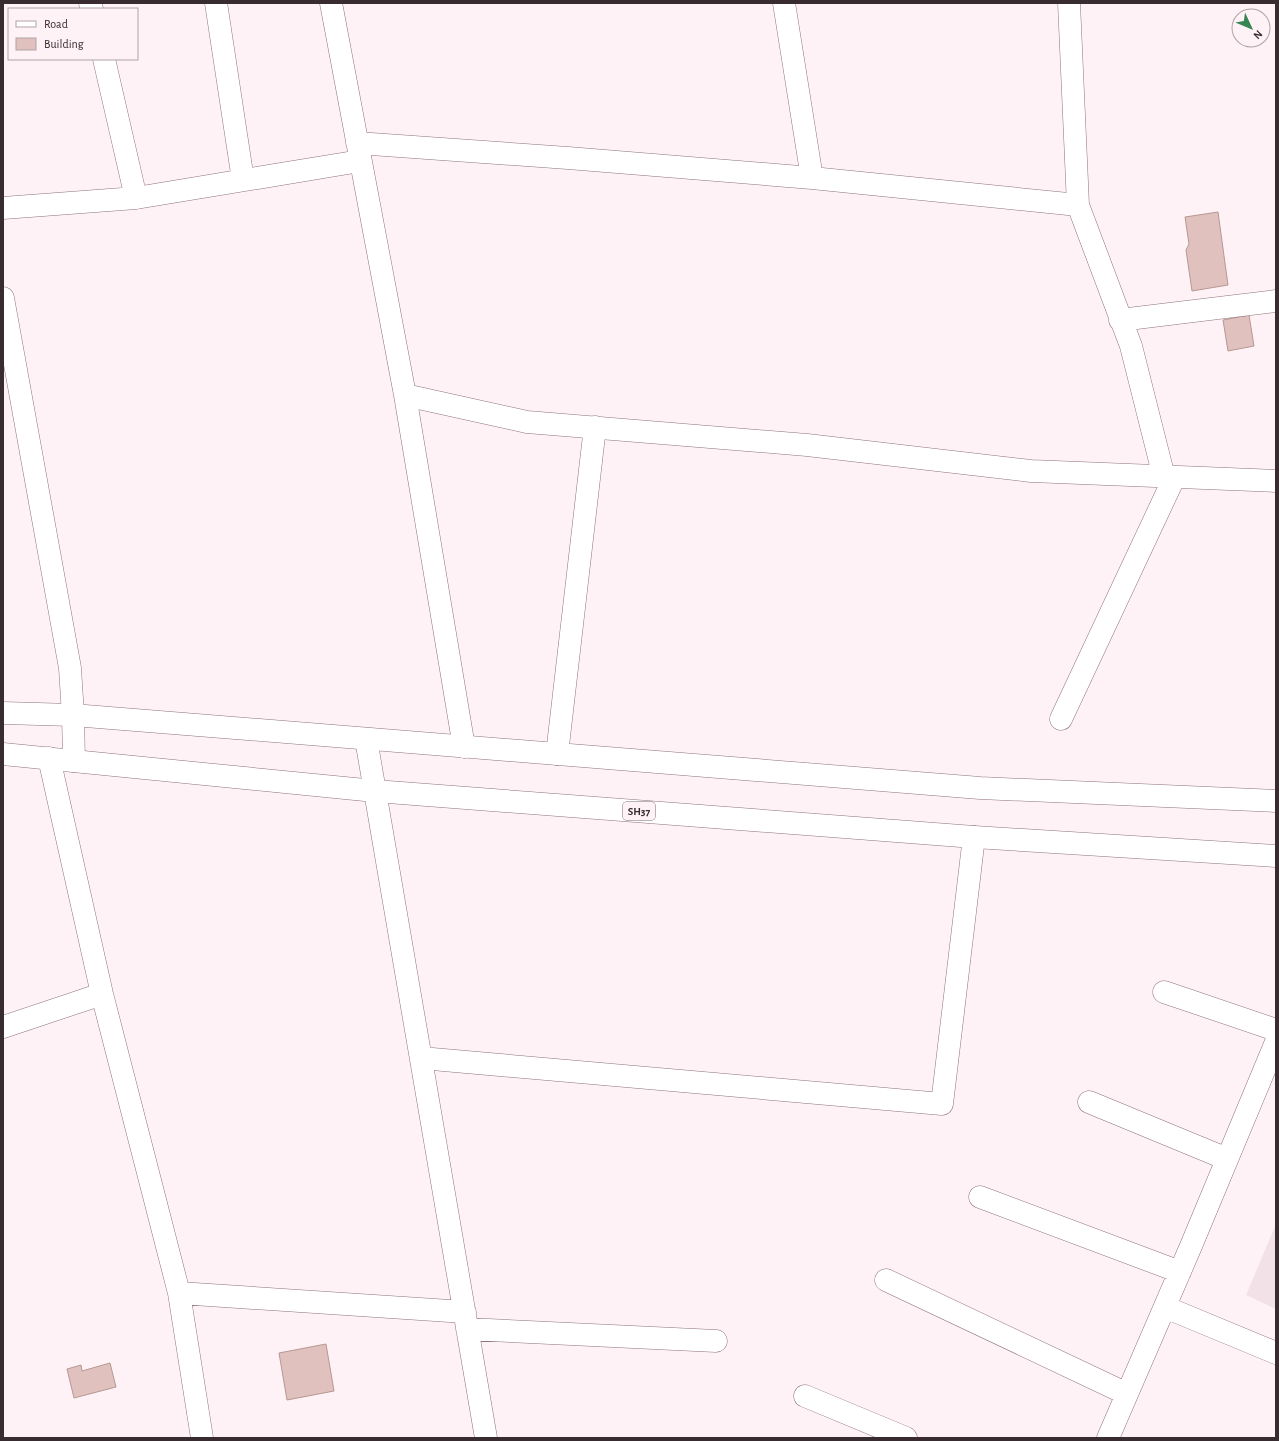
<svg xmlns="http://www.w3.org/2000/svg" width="1279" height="1441" viewBox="0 0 1279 1441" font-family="'Alegreya Sans',sans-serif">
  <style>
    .built { fill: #f2e2e7 }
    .building { fill: #e0c1bd; stroke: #b59893 }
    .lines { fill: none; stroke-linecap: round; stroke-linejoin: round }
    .minor-casing { stroke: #8e737c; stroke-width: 23 }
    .major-casing { stroke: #8e737c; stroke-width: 23 }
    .minor { stroke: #fff; stroke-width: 22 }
    .major { stroke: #fff; stroke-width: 22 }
    .labels { text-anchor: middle; stroke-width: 3; stroke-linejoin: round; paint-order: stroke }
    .shield { fill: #fff2f6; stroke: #74676b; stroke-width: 1 }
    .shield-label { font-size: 11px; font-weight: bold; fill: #382c30 }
  </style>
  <rect width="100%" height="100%" fill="#fff2f6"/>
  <path class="built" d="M 1276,1224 L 1276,1309 L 1246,1295 Z"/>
  <path class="building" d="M 1218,212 L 1228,285 L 1192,291 L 1186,250 L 1189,244 L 1185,217 Z
    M 1249,315 L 1254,346 L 1228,351 L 1223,320 Z
    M 326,1344 L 334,1391 L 287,1400 L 279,1353 Z
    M 110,1363 L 116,1387 L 74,1398 L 67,1369 L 81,1365 L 82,1371 Z"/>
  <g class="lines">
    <defs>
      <path id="minor" d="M 90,3 L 92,9
        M 216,3 L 243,180
        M 331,3 L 405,395
        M 784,3 L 812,178
        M 1069,3 L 1078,205
        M 104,59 L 136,198 L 360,161
        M 357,143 L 568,158 L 812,178 L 1078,205 L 1131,346 L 1164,477
        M 3,208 L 136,198
        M 3,298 L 70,668 L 73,715 L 74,761
        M 1120,320 L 1276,301
        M 1061,719 L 1174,478
        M 366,739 L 486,1438
        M 464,747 L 405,395 L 527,422 L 807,445 L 1031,471 L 1276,481
        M 557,754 L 595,427
        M 49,758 L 102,994 L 179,1293 L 202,1438
        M 1164,992 L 1276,1030
        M 3,1027 L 102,994
        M 421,1058 L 942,1104 L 974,837
        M 1089,1102 L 1227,1159
        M 980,1197 L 1180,1272
        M 886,1280 L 1127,1394
        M 179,1293 L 465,1312
        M 1165,1307 L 1276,1353
        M 467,1329 L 716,1341
        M 805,1396 L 906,1438
        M 1108,1438 L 1191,1246 L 1276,1042"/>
      <path id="major" d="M 3,713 L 73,715 L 980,788 L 1276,801
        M 3,754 L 375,791 L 974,837 L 1276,856"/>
    </defs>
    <use href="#minor" class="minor-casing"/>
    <use href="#major" class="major-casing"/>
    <use href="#minor" class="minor"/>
    <use href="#major" class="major"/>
  </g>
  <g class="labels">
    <rect class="shield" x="623" y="802" width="32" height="18" rx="3"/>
    <g class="shield-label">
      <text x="639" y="815">SH37</text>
    </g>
  </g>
  <rect width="1279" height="1441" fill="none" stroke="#382c30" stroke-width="8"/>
  <rect x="8" y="8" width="130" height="52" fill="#fff2f6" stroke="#afa3a7"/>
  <rect x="16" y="21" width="20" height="6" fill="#ffffff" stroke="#afa3a7"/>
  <text x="44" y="28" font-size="12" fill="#382c30">Road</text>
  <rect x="16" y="38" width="20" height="12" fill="#e0c1bd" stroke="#afa3a7"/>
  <text x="44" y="48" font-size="12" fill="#382c30">Building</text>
  <g transform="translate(1251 28) rotate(134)"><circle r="19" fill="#fff2f6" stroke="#afa3a7"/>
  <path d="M0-3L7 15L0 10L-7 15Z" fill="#378555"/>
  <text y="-6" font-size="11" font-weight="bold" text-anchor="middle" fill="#382c30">N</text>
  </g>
</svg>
